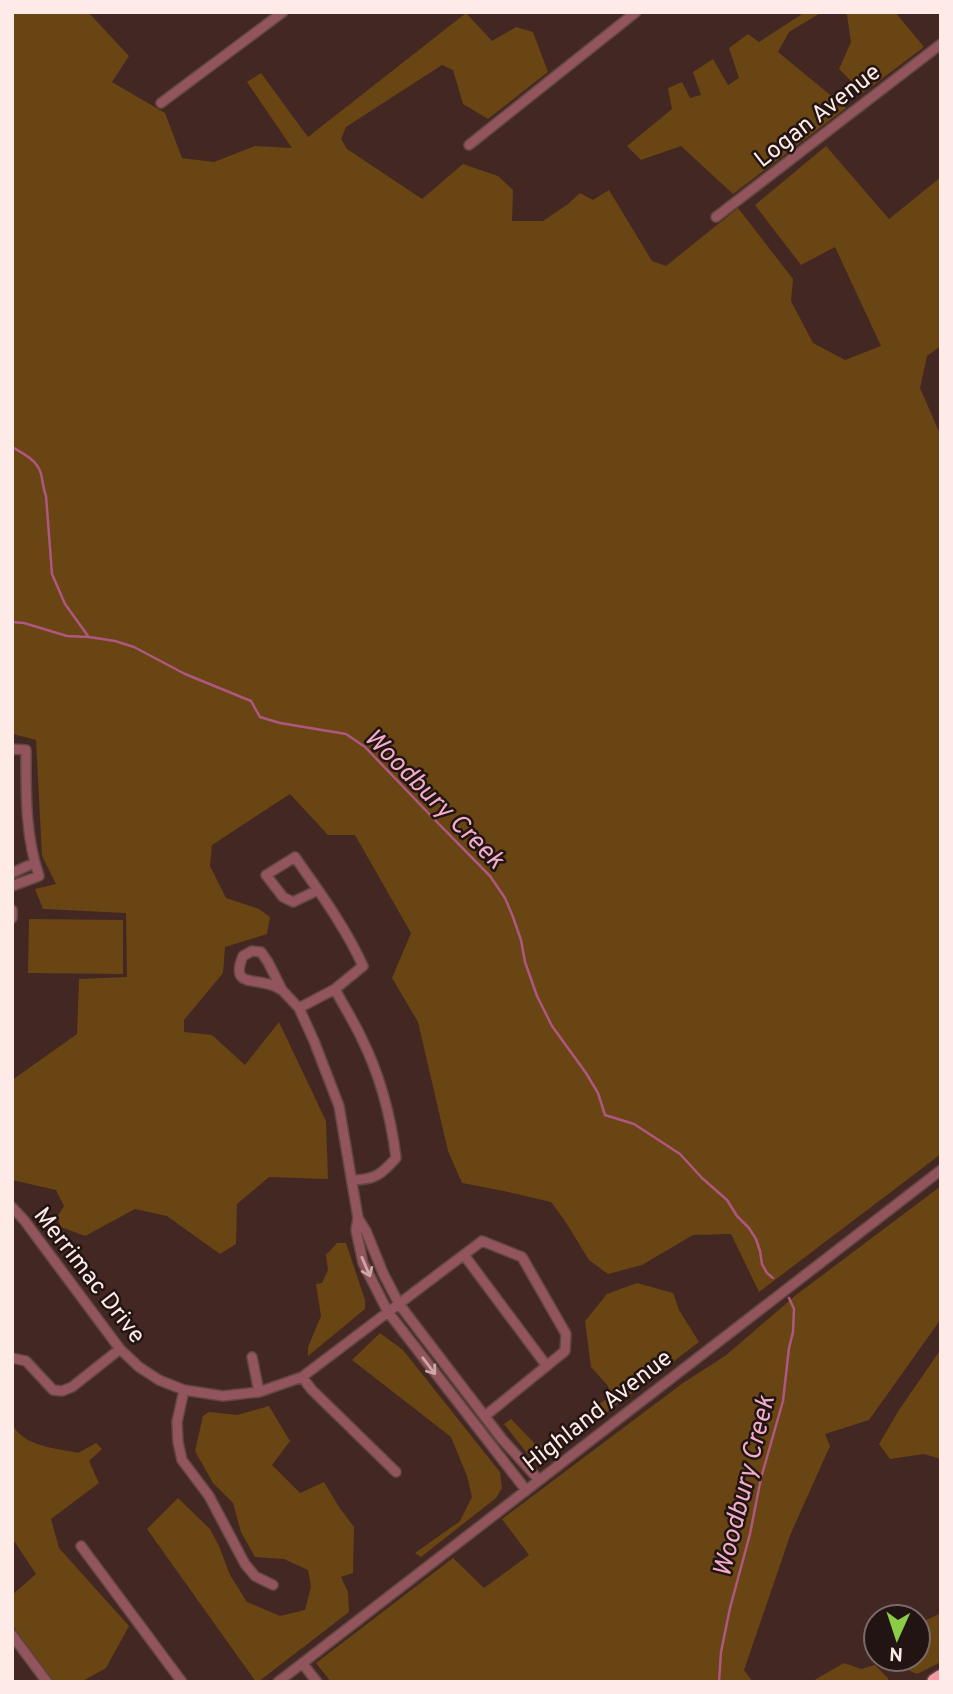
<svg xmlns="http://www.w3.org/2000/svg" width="953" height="1694" viewBox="0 0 953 1694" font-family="Overpass,sans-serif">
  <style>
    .green { fill: #684512 }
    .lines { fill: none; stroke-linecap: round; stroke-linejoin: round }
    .stream { stroke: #af5781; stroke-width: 2.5 }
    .street-casing { stroke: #614641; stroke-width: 12 }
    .highway-casing { stroke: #614641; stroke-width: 19 }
    .street { stroke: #92545d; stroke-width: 9 }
    .highway { stroke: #f599a5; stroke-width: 16 }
    .oneway { stroke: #cda6a8 }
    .labels { text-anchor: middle; stroke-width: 5; stroke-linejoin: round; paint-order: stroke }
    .street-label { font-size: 24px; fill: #feeae6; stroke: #211412 }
    .water-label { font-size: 26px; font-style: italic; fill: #f4accb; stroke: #211412 }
  </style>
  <rect width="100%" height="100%" fill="#432722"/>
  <path class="green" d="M 12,12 L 88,12 L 129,56 L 112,82 L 165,113 L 182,158 L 214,162 L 255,146 L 292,148 L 247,82 L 261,73 L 308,137 L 466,13 L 492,41 L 516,27 L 533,32 L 548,72 L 488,119 L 463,104 L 453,70 L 442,65 L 346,127 L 341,139 L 347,149 L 422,199 L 463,164 L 498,176 L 513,190 L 512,221 L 543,221 L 568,204 L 580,193 L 593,200 L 609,190 L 652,261 L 666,266 L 738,208 L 793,279 L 791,301 L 813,343 L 845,360 L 881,346 L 835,247 L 801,265 L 755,205 L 826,146 L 889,219 L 941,177 L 941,346 L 927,356 L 920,388 L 941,436 L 941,1154 L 759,1292 L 731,1234 L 693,1235 L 642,1265 L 608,1274 L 589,1260 L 565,1221 L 551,1202 L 504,1191 L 462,1183 L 448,1151 L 418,1022 L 392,978 L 411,933 L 355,835 L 328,835 L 290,794 L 212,845 L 210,866 L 226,898 L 259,909 L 270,917 L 267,934 L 225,947 L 223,973 L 184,1020 L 184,1032 L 212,1035 L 245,1065 L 279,1022 L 326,1121 L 328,1179 L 269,1177 L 237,1204 L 236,1244 L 220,1254 L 167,1216 L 135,1209 L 85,1236 L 61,1227 L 57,1217 L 64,1206 L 56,1190 L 12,1180 L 12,1080 L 77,1034 L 79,979 L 127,977 L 126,913 L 43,909 L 35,889 L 56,884 L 42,856 L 36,740 L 13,734 L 12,732 Z
    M 805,12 L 822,12 L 789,32 L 778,52 L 846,108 L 733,194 L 681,146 L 641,160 L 627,146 L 672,109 L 668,88 L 682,82 L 690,98 L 701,95 L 693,72 L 713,59 L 728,85 L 739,78 L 729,48 L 748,34 L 759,42 Z
    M 841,12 L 895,12 L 924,47 L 863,93 L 839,69 L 851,42 L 847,15 Z
    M 29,919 L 123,920 L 123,974 L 28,973 Z
    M 941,1186 L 941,1319 L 869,1420 L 825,1434 L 830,1446 L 791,1533 L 744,1670 L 753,1682 L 331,1682 L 316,1663 L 453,1558 L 484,1588 L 529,1555 L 502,1519 L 683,1383 L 725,1356 L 796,1295 Z
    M 337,1243 L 346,1243 L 365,1300 L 365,1309 L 308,1356 L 308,1347 L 321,1316 L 316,1284 L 322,1283 L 328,1270 L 326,1255 Z
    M 637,1283 L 673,1293 L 679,1310 L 699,1342 L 549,1456 L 530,1457 L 504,1424 L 511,1419 L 538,1447 L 609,1397 L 608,1386 L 591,1367 L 585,1321 L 607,1294 Z
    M 380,1333 L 403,1350 L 500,1472 L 502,1488 L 496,1498 L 421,1557 L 415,1553 L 460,1521 L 472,1497 L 467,1476 L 451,1437 L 352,1360 Z
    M 941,1349 L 941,1459 L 924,1454 L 890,1459 L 879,1444 L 899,1410 Z
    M 269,1406 L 290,1441 L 272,1465 L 300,1493 L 324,1482 L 339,1507 L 354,1527 L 353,1573 L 341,1577 L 348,1592 L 349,1612 L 258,1682 L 256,1682 L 147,1529 L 178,1498 L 210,1529 L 219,1546 L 230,1575 L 247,1602 L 280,1616 L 305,1610 L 311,1587 L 308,1570 L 284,1559 L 255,1557 L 241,1532 L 233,1503 L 213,1483 L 195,1451 L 203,1416 L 209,1412 L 237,1415 Z
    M 12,1424 C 24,1447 56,1448 78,1453 L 96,1443 L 102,1449 L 89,1461 L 99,1483 L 51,1519 L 59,1548 L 129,1626 L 106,1668 L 81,1682 L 54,1682 L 12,1625 L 12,1595 L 36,1574 L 12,1538 Z
    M 941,1613 L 941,1662 L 917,1674 L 906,1669 L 904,1659 L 918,1659 L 918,1627 L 922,1622 Z
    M 844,1663 L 861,1669 L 875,1665 L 888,1678 L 888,1682 L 811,1682 Z"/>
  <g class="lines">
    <path class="stream" d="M 12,447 C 23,453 38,461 41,474 C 43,482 43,488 46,496 L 52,574 L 65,604 L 88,636
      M 12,622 L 24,623 L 67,636 L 89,637 L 115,641 L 134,647 L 185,674 L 251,701 L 260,717 L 280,723 L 346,734 L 365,747 L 435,820 L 490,876 L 505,898 L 513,917 L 521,940 L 525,962 L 537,996 L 552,1026 L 586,1073 L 598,1093 L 605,1115 L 634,1124 L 680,1154 L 702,1178 L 727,1200 L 737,1216 L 749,1228 L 756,1239 L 760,1251 L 762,1264 L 767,1273 L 773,1278
      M 719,1682 L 721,1652 L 730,1608 L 750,1534 L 761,1478 L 783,1401 L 789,1348 L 793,1332 L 794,1309 L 789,1298"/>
    <defs>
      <path id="street" d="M 161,103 L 283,12
        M 469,145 L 636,12
        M 716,217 L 941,44
        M 12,749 L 26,750 C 26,792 25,835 39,876 L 12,886
        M 12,873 L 34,863
        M 318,890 L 293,902 L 283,897 L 266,875 L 295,857 C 310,879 326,900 339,922 C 348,936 356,951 363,966 L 335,989
        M 12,910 L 12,918
        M 282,990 C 278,988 275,986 271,985 C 254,978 230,987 243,956 L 252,951 L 261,952 L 268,962 L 282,990 L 299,1008 L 314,1041 L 339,1106 L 358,1218 L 356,1230 L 363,1263 L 388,1312 L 526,1490
        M 299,1008 L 335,989 C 343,1005 353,1020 361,1037 C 380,1075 391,1117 396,1158 C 381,1175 374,1180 352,1180
        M 12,1207 L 24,1220 L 120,1349 L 139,1367 L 159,1380 L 184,1390 L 223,1396 L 259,1392 L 302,1377 L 482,1241 L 522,1257 L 566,1334 L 565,1351 L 485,1416
        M 358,1218 L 366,1231 L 383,1273 L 399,1304 L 502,1439 L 539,1480
        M 464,1255 L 546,1365
        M 252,1357 L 259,1392
        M 12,1358 L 26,1361 L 53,1390 L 62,1391 L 72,1387 L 120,1349
        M 302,1377 L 312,1390 L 396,1472
        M 184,1390 L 177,1422 L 178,1442 L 182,1460 L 209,1496 L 245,1564 L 255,1576 L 273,1585
        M 81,1546 L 182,1682
        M 12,1635 L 47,1682
        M 303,1664 L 317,1682
        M 278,1682 L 941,1170"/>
      <path id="highway" d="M 935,1682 L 941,1678"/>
    </defs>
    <use href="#street" class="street-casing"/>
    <use href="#highway" class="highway-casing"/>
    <use href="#street" class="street"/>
    <use href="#highway" class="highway"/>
  </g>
  <defs><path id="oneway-shaft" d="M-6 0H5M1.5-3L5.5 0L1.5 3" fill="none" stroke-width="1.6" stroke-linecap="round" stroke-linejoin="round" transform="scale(1.75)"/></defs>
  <g class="oneway">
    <use href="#oneway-shaft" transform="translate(366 1267) rotate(67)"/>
    <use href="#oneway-shaft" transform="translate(429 1366) rotate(53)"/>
  </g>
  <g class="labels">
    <g class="street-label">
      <text transform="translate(817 115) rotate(-38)" y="8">Logan Avenue</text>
      <text transform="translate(90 1275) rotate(52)" y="8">Merrimac Drive</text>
      <text transform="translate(597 1410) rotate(-38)" y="8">Highland Avenue</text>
    </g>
    <g class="water-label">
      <text transform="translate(435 798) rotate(45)" y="9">Woodbury Creek</text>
      <text transform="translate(743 1486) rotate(-76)" y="9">Woodbury Creek</text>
    </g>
  </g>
  <rect width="953" height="1694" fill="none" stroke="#feeae6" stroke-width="28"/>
  <g transform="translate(897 1638) rotate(183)"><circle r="33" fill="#211412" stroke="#796a67" stroke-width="2"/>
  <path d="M0-5L12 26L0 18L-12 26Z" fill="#8bce46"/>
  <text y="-10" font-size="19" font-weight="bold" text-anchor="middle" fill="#feeae6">N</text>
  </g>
</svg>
